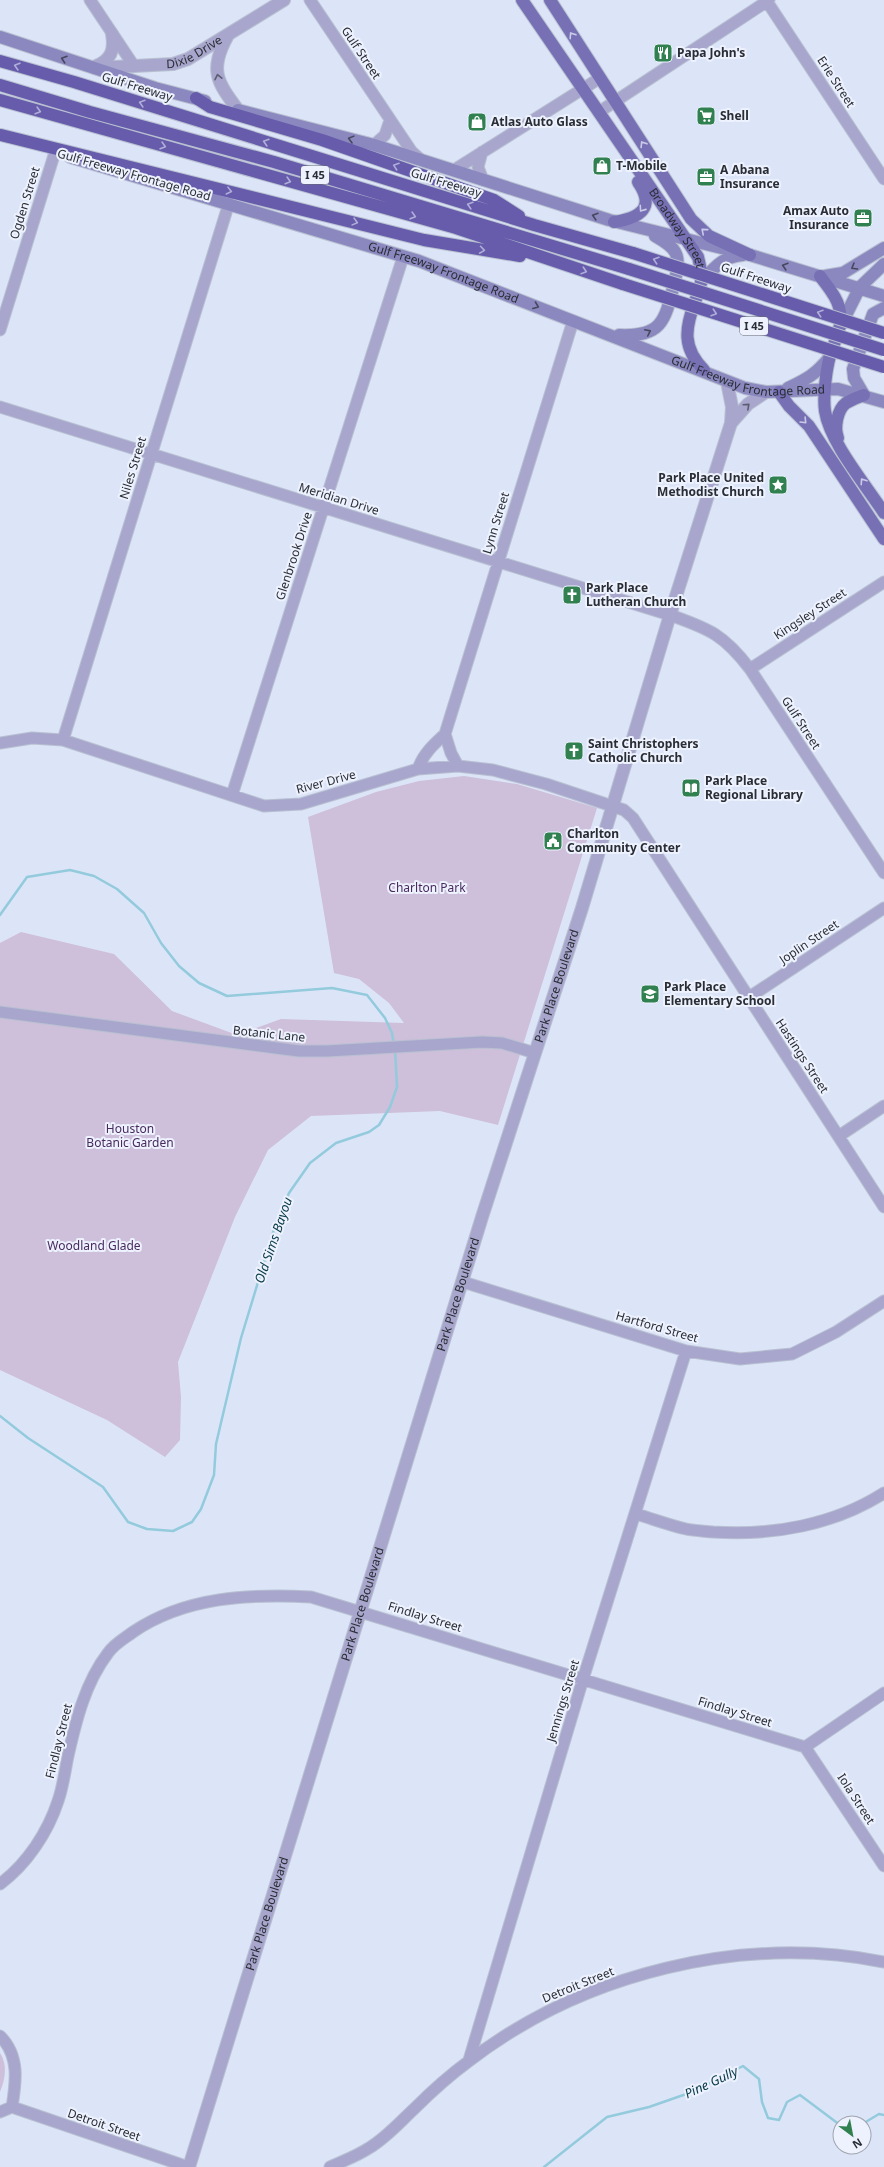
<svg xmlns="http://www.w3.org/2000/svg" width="884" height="2167" viewBox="0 0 884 2167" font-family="'Noto Sans',sans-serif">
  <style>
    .green { fill: #cebfda }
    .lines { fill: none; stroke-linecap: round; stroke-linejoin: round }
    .stream { stroke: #93cadc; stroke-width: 2.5 }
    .minor-casing { stroke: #b8c0d1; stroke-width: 13 }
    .tertiary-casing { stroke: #b8c0d1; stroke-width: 14 }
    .secondary-casing { stroke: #b8c0d1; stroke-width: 14 }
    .primary-casing { stroke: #b8c0d1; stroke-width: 14 }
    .motorway-casing { stroke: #b8c0d1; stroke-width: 14 }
    .minor { stroke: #a8a6cd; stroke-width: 11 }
    .tertiary { stroke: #a8a6cd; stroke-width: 12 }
    .secondary { stroke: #8b87bf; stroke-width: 12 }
    .primary { stroke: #7770b5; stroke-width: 12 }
    .motorway { stroke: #665cab; stroke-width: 12 }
    .motorway-bridge-casing { stroke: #b8c0d1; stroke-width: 14; stroke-linecap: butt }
    .motorway-bridge { stroke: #665cab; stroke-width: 12 }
    .oneway { stroke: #cacbe8 }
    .oneway2 { stroke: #46485e }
    .oneway3 { stroke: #b0aed9 }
    .oneway4 { stroke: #5c5d71 }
    .labels { text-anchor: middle; stroke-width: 4; stroke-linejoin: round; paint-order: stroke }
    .shield { fill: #edf2fe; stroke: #646871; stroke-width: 1 }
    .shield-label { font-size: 11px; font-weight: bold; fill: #292d34 }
    .street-label { font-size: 12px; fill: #292d34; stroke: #edf2fe }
    .poi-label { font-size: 12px; font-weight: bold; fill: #292d34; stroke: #edf2fe; text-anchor: start }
    .park-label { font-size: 12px; fill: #492a5e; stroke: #edf2fe }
    .water-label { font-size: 13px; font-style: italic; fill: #073a47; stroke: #edf2fe }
  </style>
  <rect width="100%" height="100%" fill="#dce5f8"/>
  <path class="green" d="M 464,776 L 517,784 L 597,808 L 498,1125 L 440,1111 L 311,1116 L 268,1150 L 235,1217 L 178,1362 L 181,1397 L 180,1440 L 165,1457 L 107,1420 L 0,1370 L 0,943 L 21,932 L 114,954 L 172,1011 L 237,1035 L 281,1019 L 404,1023 L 389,1003 L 359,979 L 334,973 L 308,817 L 376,792 L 419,781 Z
    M 0,2053 C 8,2065 5,2080 0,2092 Z"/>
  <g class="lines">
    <path class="stream" d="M 0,915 L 27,877 L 70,870 L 94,876 L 117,889 L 144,913 L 161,943 L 179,966 L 199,983 L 227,996 L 332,988 L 367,995 L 385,1018 L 392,1033 L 394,1045
      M 0,1416 L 28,1438 L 103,1487 L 128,1522 L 147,1529 L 173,1531 L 192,1522 L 201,1509 L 214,1475 L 216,1444 L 241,1338 L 276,1223 L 289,1193 L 310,1163 L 336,1143 L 369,1132 L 379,1125 L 390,1107 L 397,1087 L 395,1049
      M 864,2123 L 879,2114 L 884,2115
      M 544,2167 L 607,2117 L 649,2107 L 692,2092 L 743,2066 L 759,2079 L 762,2102 L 768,2118 L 779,2120 L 787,2102 L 800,2095 L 840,2125"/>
    <defs>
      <path id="minor" d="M 90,0 L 134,66
        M 310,0 L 412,152 L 420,159
        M 766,0 L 884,179
        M 599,112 L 769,0
        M 374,145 L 385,135 L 390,120
        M 482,152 L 478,167 L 483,180
        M 454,170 L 600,78
        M 0,330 L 55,152
        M 0,407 L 670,615 C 710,629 724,635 750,669 L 884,873
        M 750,669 L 884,582
        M 63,740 L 229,203
        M 0,743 L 32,738 L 63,740 L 264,806 L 301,804 L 418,769 L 458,766 L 493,770 L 546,784 L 624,810 L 633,818 L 884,1207
        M 458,766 L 451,753 L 445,734 L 573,321
        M 418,769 C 423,754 434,744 445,734
        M 232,795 L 403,257
        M 748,998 L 884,908
        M 0,1012 L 299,1051 L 327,1051 L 482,1042 L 502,1043 L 535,1053
        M 839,1136 L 884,1106
        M 463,1282 L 686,1351 L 740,1359 L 792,1354 L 836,1332 L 884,1301
        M 636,1514 C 653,1519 669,1525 686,1529 C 695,1531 705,1531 713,1532 C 772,1536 834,1525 884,1493
        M 805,1747 L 884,1866
        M 0,1884 C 27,1864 48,1832 58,1801 C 63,1787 65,1771 68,1756 C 76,1721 85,1683 108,1653 C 114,1644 125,1638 133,1632 C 186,1596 250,1594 311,1597 L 805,1747 L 884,1693
        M 0,2036 C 20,2056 16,2082 12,2107 L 0,2112
        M 469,2060 L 583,1679 L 686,1351
        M 12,2107 L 188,2167
        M 330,2167 C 343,2161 357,2156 369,2148 C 386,2138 400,2122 415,2108 C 432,2091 450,2075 469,2061 C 584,1973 742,1934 884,1962"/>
      <g id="tertiary">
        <path d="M 227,37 C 209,70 217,82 238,110"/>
        <path d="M 96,66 C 111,60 115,50 112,34"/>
        <path id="s1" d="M 95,68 L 173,64 L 188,59 L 284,0"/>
        <path d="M 731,423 L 748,404 L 766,392"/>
        <path id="s2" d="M 189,2167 L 482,1217 L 582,908 L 670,615 L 731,423 L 732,407 L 727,382"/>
      </g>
      <g id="secondary">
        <path d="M 0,37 L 155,88 L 205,101"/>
        <path d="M 238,110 L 374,145 L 609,220 L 750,255 L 884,296"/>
        <path id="s3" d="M 70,157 L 419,261 L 745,388 L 766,392 L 838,389 L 884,402"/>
        <path d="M 825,276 L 843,273 L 884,248"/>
        <path d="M 701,282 C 715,267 722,257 743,255"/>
        <path d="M 841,325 L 860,287 L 884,264"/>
        <path d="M 619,335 C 662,337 665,321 674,284 C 676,275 680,263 676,254 C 673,246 662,240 655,236"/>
        <path d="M 788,388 C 807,379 816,374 829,358"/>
        <path d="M 864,395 L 854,378 L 853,369 L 873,314 L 884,308"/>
      </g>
      <g id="primary">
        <path id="s4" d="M 522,0 L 698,257 C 700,265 702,272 701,281 C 701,288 697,295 695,302 C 685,328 682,348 704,370"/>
        <path d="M 550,0 L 691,219 L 709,236 L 750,255"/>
        <path d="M 614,222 C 640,218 656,208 638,182"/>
        <path d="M 820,276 C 827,286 836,295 839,307 C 844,326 835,339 830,356 C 826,370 823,397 825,411 C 830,443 866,485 884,513"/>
        <path d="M 779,392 L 789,406 L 809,426 L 884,539"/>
        <path d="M 838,438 C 834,428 837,410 846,403 C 851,400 858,397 864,395"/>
      </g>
      <path id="motorway" d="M 0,61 L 74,82 L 534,225 L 633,253
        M 0,85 L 90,112 L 274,162 L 629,269
        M 196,98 L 210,107 L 322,140 L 494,200 L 519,216
        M 0,100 L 456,228 L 623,284
        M 1,135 L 424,240 L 520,256"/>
    </defs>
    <use href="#minor" class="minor-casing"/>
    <use href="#tertiary" class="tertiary-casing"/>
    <use href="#secondary" class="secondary-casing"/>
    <use href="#primary" class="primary-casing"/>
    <use href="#motorway" class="motorway-casing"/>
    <use href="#minor" class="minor"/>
    <use href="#tertiary" class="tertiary"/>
    <use href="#secondary" class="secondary"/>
    <use href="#primary" class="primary"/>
    <use href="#motorway" class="motorway"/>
    <defs>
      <path id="motorway-bridge" d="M 633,253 L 884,333
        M 629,269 L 884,350
        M 623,284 L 884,367"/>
    </defs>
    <use href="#motorway-bridge" class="motorway-bridge-casing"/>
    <use href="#motorway-bridge" class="motorway-bridge"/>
  </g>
  <defs><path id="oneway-chevron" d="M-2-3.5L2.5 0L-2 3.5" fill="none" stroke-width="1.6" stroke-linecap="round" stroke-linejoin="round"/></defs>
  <g class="oneway">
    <use href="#oneway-chevron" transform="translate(572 35) rotate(-123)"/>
    <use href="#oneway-chevron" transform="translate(643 144) rotate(-122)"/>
    <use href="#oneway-chevron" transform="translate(642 209) rotate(125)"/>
    <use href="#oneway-chevron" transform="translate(704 231) rotate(-139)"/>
    <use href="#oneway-chevron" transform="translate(804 421) rotate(46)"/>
    <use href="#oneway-chevron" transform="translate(863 481) rotate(-124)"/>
  </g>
  <g class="oneway2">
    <use href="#oneway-chevron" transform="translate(64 59) rotate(-162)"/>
    <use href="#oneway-chevron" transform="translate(351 139) rotate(-165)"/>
    <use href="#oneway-chevron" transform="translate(595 216) rotate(-163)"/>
    <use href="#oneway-chevron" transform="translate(785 266) rotate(-163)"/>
    <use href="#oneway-chevron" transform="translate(854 267) rotate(150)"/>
    <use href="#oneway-chevron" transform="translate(536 306) rotate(21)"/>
    <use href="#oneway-chevron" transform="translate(648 332) rotate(-26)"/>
  </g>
  <g class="oneway3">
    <use href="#oneway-chevron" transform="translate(17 66) rotate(-164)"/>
    <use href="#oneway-chevron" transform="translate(142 103) rotate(-163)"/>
    <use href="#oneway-chevron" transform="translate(38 111) rotate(16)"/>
    <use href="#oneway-chevron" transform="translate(266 142) rotate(-163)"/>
    <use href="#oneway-chevron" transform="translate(163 146) rotate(16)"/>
    <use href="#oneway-chevron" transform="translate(396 166) rotate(-161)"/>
    <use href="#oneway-chevron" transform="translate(288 181) rotate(16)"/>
    <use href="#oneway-chevron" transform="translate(229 191) rotate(14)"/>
    <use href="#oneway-chevron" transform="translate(470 205) rotate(-163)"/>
    <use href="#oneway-chevron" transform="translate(413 216) rotate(16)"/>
    <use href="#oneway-chevron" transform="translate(355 222) rotate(15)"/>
    <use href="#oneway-chevron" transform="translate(482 250) rotate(8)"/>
    <use href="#oneway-chevron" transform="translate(656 260) rotate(-162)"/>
    <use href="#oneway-chevron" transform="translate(584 271) rotate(18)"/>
    <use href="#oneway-chevron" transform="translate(714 313) rotate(18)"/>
    <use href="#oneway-chevron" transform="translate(820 313) rotate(-162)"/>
  </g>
  <g class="oneway4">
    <use href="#oneway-chevron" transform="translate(218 77) rotate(-102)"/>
    <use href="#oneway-chevron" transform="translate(747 406) rotate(-42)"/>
  </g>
  <defs>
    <symbol id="restaurant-square" viewBox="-11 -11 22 22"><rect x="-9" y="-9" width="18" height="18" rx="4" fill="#318050" stroke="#edf2fe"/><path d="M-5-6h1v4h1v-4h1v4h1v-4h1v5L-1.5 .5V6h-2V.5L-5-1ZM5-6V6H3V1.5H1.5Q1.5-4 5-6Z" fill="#fff"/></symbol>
    <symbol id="supermarket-square" viewBox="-11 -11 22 22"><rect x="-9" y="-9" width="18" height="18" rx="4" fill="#318050" stroke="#edf2fe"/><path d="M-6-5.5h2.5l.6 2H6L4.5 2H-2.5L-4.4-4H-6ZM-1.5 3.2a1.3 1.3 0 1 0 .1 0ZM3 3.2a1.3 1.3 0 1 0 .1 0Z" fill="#fff"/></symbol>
    <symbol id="shop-square" viewBox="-11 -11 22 22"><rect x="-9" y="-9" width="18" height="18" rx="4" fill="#318050" stroke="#edf2fe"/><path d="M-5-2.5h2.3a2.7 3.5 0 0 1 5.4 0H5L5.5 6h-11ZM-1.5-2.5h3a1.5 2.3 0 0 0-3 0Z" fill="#fff"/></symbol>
    <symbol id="office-square" viewBox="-11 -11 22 22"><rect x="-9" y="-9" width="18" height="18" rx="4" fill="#318050" stroke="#edf2fe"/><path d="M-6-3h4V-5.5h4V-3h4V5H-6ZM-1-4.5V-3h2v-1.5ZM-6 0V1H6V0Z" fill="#fff"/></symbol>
    <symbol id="sight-square" viewBox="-11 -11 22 22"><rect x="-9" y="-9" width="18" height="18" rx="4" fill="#318050" stroke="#edf2fe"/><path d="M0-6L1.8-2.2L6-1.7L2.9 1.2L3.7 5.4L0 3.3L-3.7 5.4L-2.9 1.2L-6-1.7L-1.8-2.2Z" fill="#fff"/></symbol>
    <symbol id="church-square" viewBox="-11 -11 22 22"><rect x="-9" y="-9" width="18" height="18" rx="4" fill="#318050" stroke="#edf2fe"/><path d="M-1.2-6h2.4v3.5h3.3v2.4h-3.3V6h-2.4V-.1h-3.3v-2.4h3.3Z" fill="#fff"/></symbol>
    <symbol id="library-square" viewBox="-11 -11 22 22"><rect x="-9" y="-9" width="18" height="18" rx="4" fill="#318050" stroke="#edf2fe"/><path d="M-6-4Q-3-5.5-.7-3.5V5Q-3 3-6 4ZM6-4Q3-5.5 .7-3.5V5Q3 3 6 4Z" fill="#fff"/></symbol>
    <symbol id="civic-square" viewBox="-11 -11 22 22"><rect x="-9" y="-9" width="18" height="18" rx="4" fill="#318050" stroke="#edf2fe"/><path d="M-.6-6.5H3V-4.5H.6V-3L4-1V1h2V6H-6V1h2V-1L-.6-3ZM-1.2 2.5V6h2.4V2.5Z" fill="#fff"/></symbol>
    <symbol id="school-square" viewBox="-11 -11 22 22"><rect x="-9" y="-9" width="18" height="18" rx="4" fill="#318050" stroke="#edf2fe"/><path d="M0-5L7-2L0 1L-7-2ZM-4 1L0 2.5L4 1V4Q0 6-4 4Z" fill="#fff"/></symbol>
  </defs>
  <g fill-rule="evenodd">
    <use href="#restaurant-square" x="652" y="42" width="22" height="22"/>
    <use href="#supermarket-square" x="695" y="105" width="22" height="22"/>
    <use href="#shop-square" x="466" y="111" width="22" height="22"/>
    <use href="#shop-square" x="591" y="155" width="22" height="22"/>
    <use href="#office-square" x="695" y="166" width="22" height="22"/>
    <use href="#office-square" x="852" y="207" width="22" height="22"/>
    <use href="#sight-square" x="767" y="474" width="22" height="22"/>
    <use href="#church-square" x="561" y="584" width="22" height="22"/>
    <use href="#church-square" x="563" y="740" width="22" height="22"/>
    <use href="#library-square" x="680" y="777" width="22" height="22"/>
    <use href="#civic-square" x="542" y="830" width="22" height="22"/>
    <use href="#school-square" x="639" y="983" width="22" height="22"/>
  </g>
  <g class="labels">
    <g class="shield">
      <rect x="301" y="166" width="28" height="18" rx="3"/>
      <rect x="740" y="317" width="28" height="18" rx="3"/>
    </g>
    <g class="shield-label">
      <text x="315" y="179">I 45</text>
      <text x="754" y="330">I 45</text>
    </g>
    <g class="street-label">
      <text dy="4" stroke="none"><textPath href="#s1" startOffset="102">Dixie Drive</textPath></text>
      <text transform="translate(361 53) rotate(56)" y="4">Gulf Street</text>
      <text transform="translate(836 82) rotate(57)" y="4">Erie Street</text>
      <text transform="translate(137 87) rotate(17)" y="4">Gulf Freeway</text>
      <text transform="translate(134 175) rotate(16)" y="4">Gulf Freeway Frontage Road</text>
      <text transform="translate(446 183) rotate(17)" y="4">Gulf Freeway</text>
      <text transform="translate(25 203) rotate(-73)" y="4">Ogden Street</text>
      <text dy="4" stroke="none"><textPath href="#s4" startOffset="276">Broadway Street</textPath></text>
      <text dy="4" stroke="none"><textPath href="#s3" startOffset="391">Gulf Freeway Frontage Road</textPath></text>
      <text transform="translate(756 278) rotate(18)" y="4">Gulf Freeway</text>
      <text dy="4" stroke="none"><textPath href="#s3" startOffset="715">Gulf Freeway Frontage Road</textPath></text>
      <text transform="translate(133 468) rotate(-73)" y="4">Niles Street</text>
      <text transform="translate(339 499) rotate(17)" y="4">Meridian Drive</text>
      <text transform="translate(496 523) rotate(-73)" y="4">Lynn Street</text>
      <text transform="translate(294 556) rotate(-72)" y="4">Glenbrook Drive</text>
      <text transform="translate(810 614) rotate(-33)" y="4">Kingsley Street</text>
      <text transform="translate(801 723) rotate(57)" y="4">Gulf Street</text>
      <text transform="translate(326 782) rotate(-15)" y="4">River Drive</text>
      <text transform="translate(809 942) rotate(-34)" y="4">Joplin Street</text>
      <text dy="4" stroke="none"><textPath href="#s2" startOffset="1237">Park Place Boulevard</textPath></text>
      <text transform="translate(269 1034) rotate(6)" y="4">Botanic Lane</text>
      <text transform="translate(802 1056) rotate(57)" y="4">Hastings Street</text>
      <text dy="4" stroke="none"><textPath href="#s2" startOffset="913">Park Place Boulevard</textPath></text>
      <text transform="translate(657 1327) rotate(16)" y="4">Hartford Street</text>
      <text dy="4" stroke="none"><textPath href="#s2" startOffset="589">Park Place Boulevard</textPath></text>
      <text transform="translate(425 1617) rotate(17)" y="4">Findlay Street</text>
      <text transform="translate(563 1701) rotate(-73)" y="4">Jennings Street</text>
      <text transform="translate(735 1712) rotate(17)" y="4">Findlay Street</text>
      <text transform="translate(59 1741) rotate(-76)" y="4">Findlay Street</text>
      <text transform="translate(856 1799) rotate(57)" y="4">Iola Street</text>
      <text dy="4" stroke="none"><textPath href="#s2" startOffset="265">Park Place Boulevard</textPath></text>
      <text transform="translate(578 1985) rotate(-22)" y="4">Detroit Street</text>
      <text transform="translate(104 2125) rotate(19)" y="4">Detroit Street</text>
    </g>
    <g class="poi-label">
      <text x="677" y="57">Papa John's</text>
      <text x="720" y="120">Shell</text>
      <text x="491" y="126">Atlas Auto Glass</text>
      <text x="616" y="170">T-Mobile</text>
      <text x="720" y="174">A Abana<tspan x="720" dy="14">Insurance</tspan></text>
      <text x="849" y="215" text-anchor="end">Amax Auto<tspan x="849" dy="14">Insurance</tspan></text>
      <text x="764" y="482" text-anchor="end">Park Place United<tspan x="764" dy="14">Methodist Church</tspan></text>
      <text x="586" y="592">Park Place<tspan x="586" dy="14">Lutheran Church</tspan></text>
      <text x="588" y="748">Saint Christophers<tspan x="588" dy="14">Catholic Church</tspan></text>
      <text x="705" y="785">Park Place<tspan x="705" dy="14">Regional Library</tspan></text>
      <text x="567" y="838">Charlton<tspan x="567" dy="14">Community Center</tspan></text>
      <text x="664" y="991">Park Place<tspan x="664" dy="14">Elementary School</tspan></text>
    </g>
    <g class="park-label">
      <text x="427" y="892">Charlton Park</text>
      <text x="130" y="1133">Houston<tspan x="130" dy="14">Botanic Garden</tspan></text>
      <text x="94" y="1250">Woodland Glade</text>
    </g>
    <g class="water-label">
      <text transform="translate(273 1240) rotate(-71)" y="5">Old Sims Bayou</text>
      <text transform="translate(711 2082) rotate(-25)" y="5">Pine Gully</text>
    </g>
  </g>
  <g transform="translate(852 2135) rotate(148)"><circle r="19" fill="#edf2fe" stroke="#9fa3ad"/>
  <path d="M0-3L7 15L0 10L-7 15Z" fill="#318050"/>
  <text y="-6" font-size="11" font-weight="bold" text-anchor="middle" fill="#292d34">N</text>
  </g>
</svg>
